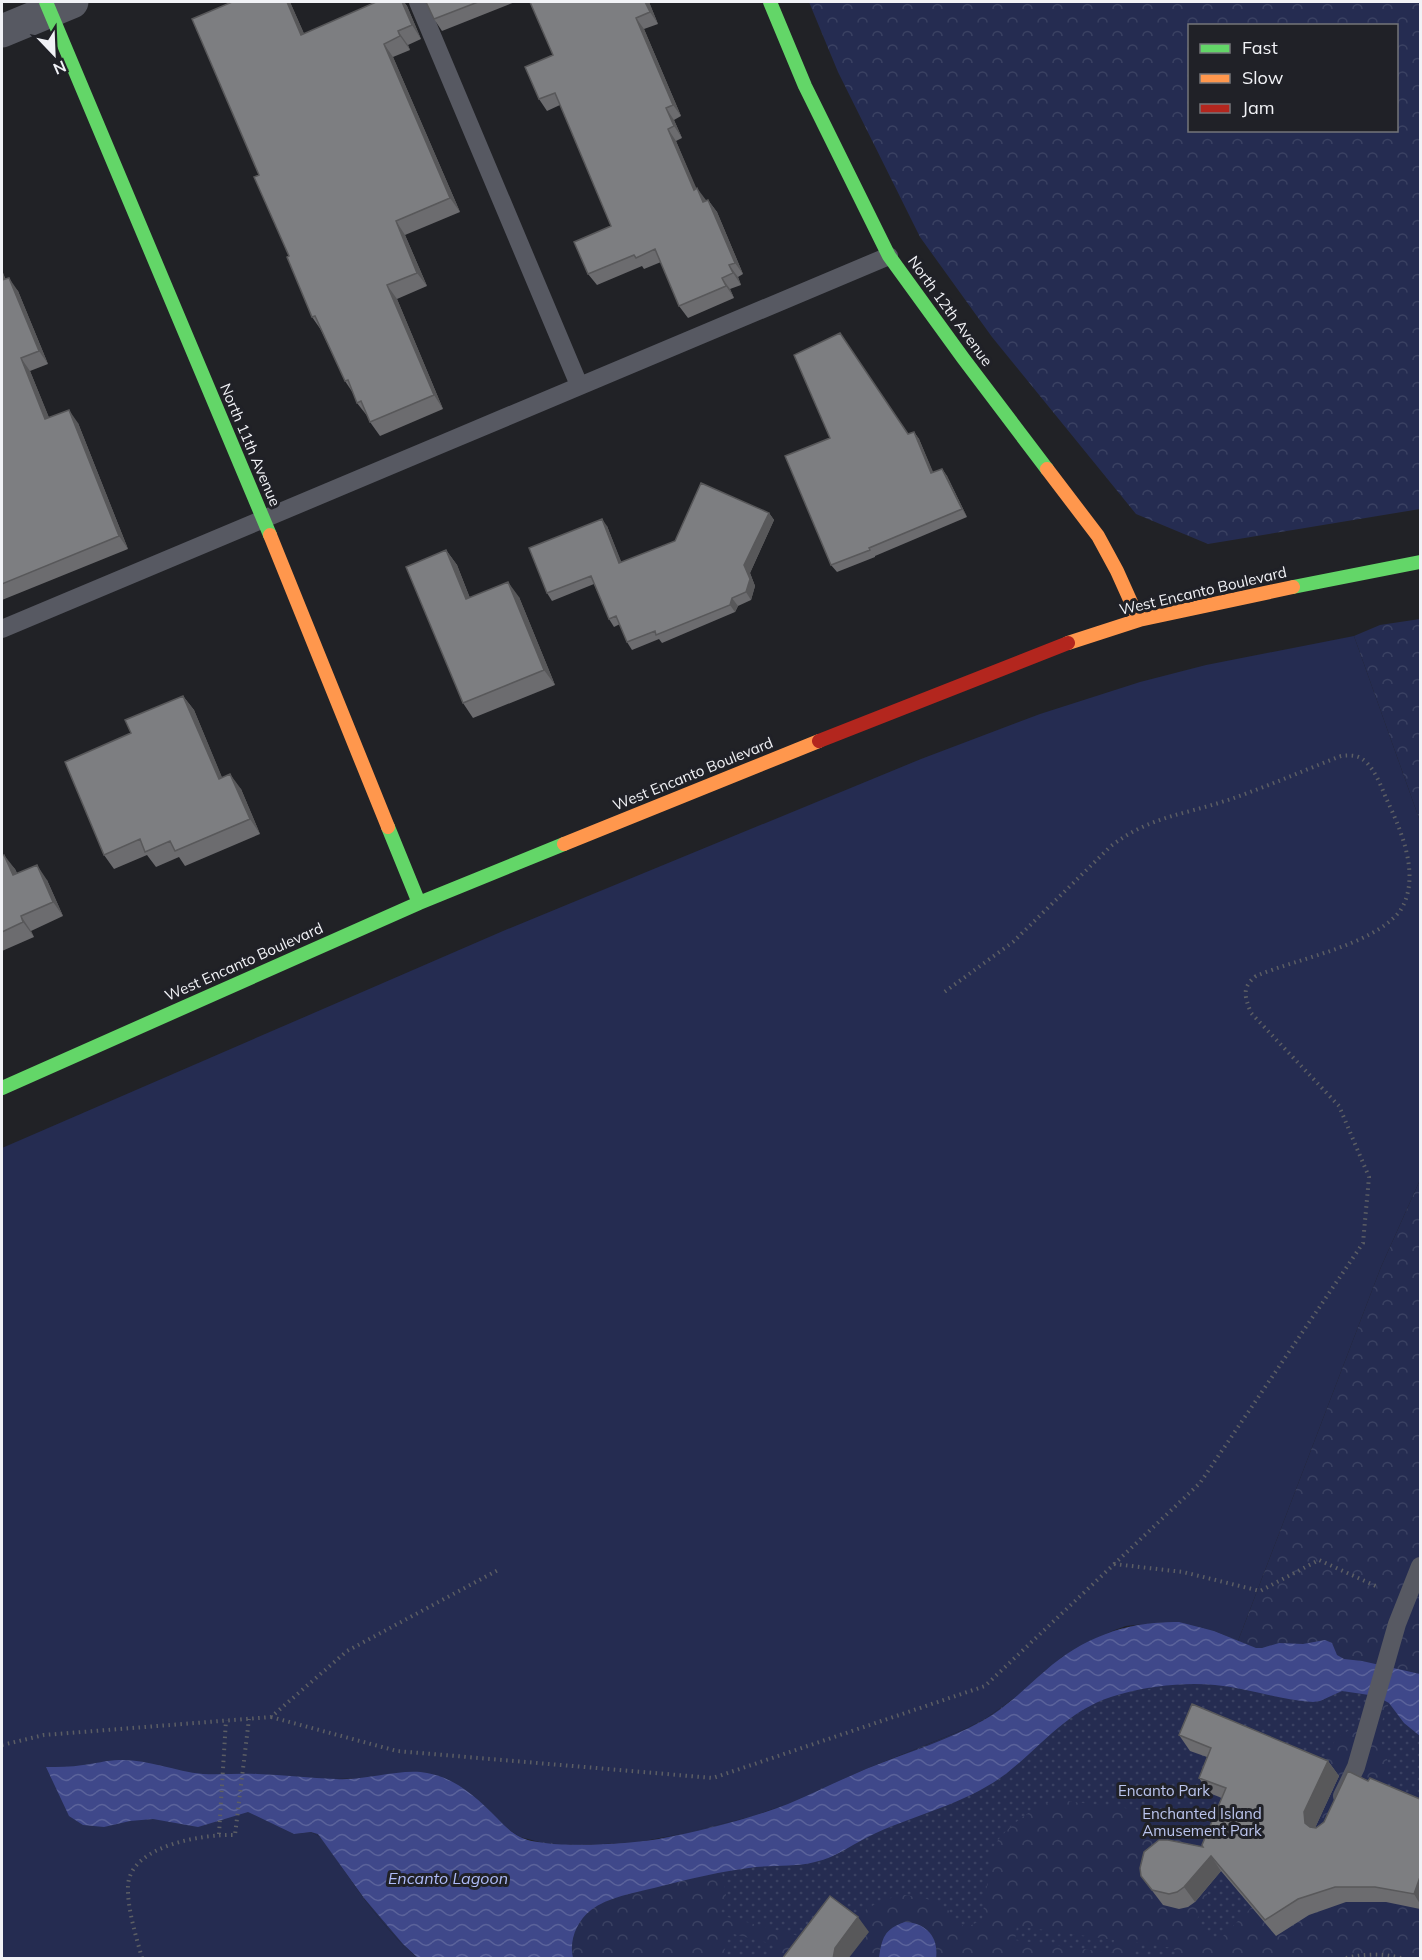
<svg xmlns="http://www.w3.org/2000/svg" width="1422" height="1960" viewBox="0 0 1422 1960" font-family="Mulish,sans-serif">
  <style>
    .grass { fill: #252c51 }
    .forest { fill: url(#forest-crowns); fill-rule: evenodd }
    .garden { fill: url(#garden-dots) }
    .water { fill: url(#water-waves) }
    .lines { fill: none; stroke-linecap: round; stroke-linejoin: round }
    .path { stroke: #5c5e64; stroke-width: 4; stroke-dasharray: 1.5 4.5; stroke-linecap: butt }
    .lane { stroke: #575962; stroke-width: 18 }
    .street { stroke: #575962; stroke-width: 33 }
    .fast { stroke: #63d668; stroke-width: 14 }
    .slow { stroke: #ff974d; stroke-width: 14 }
    .jam { stroke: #b3261e; stroke-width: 14 }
    .wall { fill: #6c6c6f }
    .shaded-wall { fill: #58585a }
    .building { fill: #7d7e81; stroke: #58585a; stroke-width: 1.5 }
    .labels { text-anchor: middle; stroke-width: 6; stroke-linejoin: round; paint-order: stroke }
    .street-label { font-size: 15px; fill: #f1f2f6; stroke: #202127 }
    .park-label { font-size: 15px; fill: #bbc5ee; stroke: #202127 }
    .water-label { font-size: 16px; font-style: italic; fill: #aebbf8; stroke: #202127 }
  </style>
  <defs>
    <pattern id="forest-crowns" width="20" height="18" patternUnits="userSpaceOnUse" patternTransform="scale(1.5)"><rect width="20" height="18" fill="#252c51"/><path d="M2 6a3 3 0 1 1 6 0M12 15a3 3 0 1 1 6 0" fill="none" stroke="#3a4162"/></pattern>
    <pattern id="garden-dots" width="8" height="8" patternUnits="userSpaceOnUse" patternTransform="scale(1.5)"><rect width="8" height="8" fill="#252c51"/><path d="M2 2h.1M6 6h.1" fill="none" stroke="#3a4162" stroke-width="1.8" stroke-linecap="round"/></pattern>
    <pattern id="water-waves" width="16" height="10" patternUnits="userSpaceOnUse" patternTransform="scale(1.5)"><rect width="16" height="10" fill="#3f488a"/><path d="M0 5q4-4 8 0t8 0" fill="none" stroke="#5b639b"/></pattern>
  </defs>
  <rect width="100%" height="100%" fill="#212226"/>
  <path class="grass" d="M 1354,636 L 1420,821 L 1420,1180 L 1381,1267 L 1238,1641 L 1214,1631 L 1163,1622 L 1126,1626 L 1112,1631 L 1062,1657 L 1020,1694 L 985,1719 L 965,1729 L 864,1770 L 792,1802 L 754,1816 L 681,1834 L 634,1843 L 575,1845 L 543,1843 L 520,1837 L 511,1831 L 369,1778 L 335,1779 L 279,1826 L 294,1834 L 311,1832 L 322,1838 C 351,1879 378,1925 418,1958 L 2,1958 L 2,1148 L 503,931 L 921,759 L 1040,714 L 1140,682 L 1206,665 Z"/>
  <path class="forest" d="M 809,2 L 1420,2 L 1420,509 L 1208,544 L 1136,514 L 992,337 L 920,237 L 838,72 ZM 1190,26 L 1396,26 L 1396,130 L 1190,130 Z
    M 1420,619 L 1420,821 L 1354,636 L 1380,625 Z
    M 1420,1180 L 1420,1958 L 418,1958 C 378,1925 351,1879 322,1838 L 311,1832 L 294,1834 L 253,1813 L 316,1778 L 351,1780 L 421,1772 L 437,1775 L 463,1788 L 480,1801 L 511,1831 L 520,1837 L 530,1841 L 575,1845 L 634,1843 L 658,1839 L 754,1816 L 773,1809 L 864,1770 L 965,1729 L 985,1719 L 1020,1694 L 1062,1657 L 1112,1631 L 1145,1623 L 1179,1622 L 1214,1631 L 1238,1641 L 1381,1267 Z"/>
  <path class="garden" d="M 1196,1684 L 1214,1684 L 1313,1702 L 1320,1701 L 1342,1691 L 1370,1695 L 1358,1725 L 1336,1738 L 1322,1768 L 1221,1763 L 1236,1804 L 1217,1837 L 1207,1818 L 1058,1800 C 1038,1802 1000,1831 992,1850 L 982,1920 L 965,1928 L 948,1910 L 927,1899 L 905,1895 L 882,1900 L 862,1912 L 855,1921 L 802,1937 L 720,1915 L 726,1895 L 722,1872 L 756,1867 L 800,1865 L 829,1858 L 877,1832 L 915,1818 L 995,1782 L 1008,1772 L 1067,1720 L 1098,1701 L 1125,1693 L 1161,1687 Z
    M 1389,1703 L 1413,1731 L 1420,1736 L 1420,1810 L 1380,1794 L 1390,1768 L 1378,1732 Z
    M 1218,1866 L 1252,1907 L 1217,1942 L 1195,1925 Z
    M 1017,1926 L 1114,1940 L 1112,1953 L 1015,1940 Z
    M 730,1933 L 777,1945 L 767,1958 L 722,1958 Z
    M 1136,1942 L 1172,1948 L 1186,1958 L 1134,1957 Z"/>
  <path class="water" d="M 1179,1622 L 1214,1631 L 1256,1648 L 1262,1648 L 1279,1643 L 1303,1644 L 1325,1640 L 1332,1643 L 1337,1655 L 1344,1659 L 1362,1661 L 1420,1674 L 1420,1736 L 1404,1723 L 1389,1703 L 1376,1696 L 1342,1691 L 1320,1701 L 1313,1702 C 1280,1700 1248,1688 1215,1685 C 1185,1682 1150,1686 1121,1694 C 1070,1707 1046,1742 1007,1773 C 968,1803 920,1813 876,1833 C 855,1842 838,1857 815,1862 C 796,1867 776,1865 756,1867 C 722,1871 688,1879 654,1888 C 634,1893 608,1897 591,1910 C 576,1922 569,1941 573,1958 L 418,1958 L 403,1944 L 364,1898 L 318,1834 L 311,1832 L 294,1834 L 248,1812 L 198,1827 L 153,1819 L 130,1821 L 104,1827 L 83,1825 L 69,1816 L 46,1767 C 58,1767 71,1767 83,1765 C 94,1764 107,1760 119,1760 C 147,1759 174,1771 203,1774 C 221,1775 239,1773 257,1774 C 284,1775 310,1778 336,1779 C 365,1781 401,1768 427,1773 C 456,1778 477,1798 497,1818 C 504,1825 511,1833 520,1837 C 546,1850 630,1844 659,1839 C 701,1831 749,1819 788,1804 C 814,1793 840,1780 866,1769 C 905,1753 947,1741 984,1720 C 1007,1707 1025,1688 1045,1671 C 1083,1637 1128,1621 1179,1622 Z
    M 905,1922 C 926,1923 939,1937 936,1958 L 879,1958 C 882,1938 884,1929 905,1922 Z"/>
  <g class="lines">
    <path class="path" d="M 1114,1564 L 1183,1572 L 1260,1591 L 1319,1560 L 1378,1587
      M 271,1717 L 397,1751 L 713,1778 L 985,1686 L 1200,1483 L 1363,1243 L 1369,1177 L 1339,1106 L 1251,1013 C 1245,997 1241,988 1256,976 C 1298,958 1372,946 1400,911 C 1422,877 1401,830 1386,798 C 1381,786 1376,772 1366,762 C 1359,755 1351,755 1341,756 C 1302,771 1264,788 1225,801 C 1182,815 1149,817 1111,846 L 1013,942 L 943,993
      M 2,1745 L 44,1735 L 271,1717 L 347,1651 L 500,1569
      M 219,1834 L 226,1720
      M 142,1958 C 136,1936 127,1908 128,1885 C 131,1845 204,1834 235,1835 L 249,1719
      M 1346,1958 C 1364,1954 1382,1953 1401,1958"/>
    <path class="lane" d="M 418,2 L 579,385
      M 2,629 C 298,506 593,379 889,256
      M 1342,1796 L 1356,1767 L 1397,1624 L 1420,1566"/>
    <path class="street" d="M 2,31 L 72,2"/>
    <path class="fast" d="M 46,2 L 270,535
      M 770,2 L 805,86 L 889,256 L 963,358 L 1047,469
      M 1293,587 L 1420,562
      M 388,827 L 419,903
      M 2,1088 L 419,903 L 564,844"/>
    <path class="slow" d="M 1047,469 L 1098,536 L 1117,571 L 1139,620
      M 270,535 L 388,827
      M 1068,643 L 1139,620 L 1293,587
      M 564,844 L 819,741"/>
    <path class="jam" d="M 819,741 L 1068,643"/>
  </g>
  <path class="wall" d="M 290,2 L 304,34 L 376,2 L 404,2 L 407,6 L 421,39 L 408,45 L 410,50 L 393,57 L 460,212 L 405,235 L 427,286 L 397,299 L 443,409 L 380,436 L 370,422 L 368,417 L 357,403 L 353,393 L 345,381 L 321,330 L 312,317 L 289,256 Z
    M 426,2 L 515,2 L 442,31 L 434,19 Z
    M 530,2 L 649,2 L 658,24 L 644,29 L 681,116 L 674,120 L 682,138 L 676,141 L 696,189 L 706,201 L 708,200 L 717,212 L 743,274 L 738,277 L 741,285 L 730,289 L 734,298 L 688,318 L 679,306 L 661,262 L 644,269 L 642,266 L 597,285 L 588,274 L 611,226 L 560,105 L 547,111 L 539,99 L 553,55 Z
    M 2,270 L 5,279 L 18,291 L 48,364 L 30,371 L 49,418 L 78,423 L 128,549 L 2,600 Z
    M 914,432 L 919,439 L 933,473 L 942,469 L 947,476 L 967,517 L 875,556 L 875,557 L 837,572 L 831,565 L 908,434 Z
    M 769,513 L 774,520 L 750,573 L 755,586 L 751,600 L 738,606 L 735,612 L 662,643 L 659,639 L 632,650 L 627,642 L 620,624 L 614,627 L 609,619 L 594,584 L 552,601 L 547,593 L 607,526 L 621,562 Z
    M 446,550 L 457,565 L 470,598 L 519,597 L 555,685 L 473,718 L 463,703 Z
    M 183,696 L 194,710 L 222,778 L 241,789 L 260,834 L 185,866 L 179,857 L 156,867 L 147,855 L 114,869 L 104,855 L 131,733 Z
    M 2,856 L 15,869 L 17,873 L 47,880 L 63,916 L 31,931 L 34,937 L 2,951 Z
    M 1179,1735 L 1328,1761 L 1339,1776 L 1315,1828 L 1324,1822 L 1368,1781 L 1420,1799 L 1420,1909 L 1386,1902 L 1346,1902 L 1309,1915 L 1276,1936 L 1221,1871 L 1195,1902 L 1188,1907 L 1179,1909 L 1163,1905 L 1141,1876 L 1203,1847 L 1222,1798 L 1209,1793 L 1199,1778 L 1207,1757 L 1190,1751 Z"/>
  <path class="shaded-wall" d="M 287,2 L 290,2 L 311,49 L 301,35 Z
    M 402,2 L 404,2 L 407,6 L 421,39 L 412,25 Z
    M 645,2 L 649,2 L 658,24 L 650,12 Z
    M 636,18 L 644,29 L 681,116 L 673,105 Z
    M 398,31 L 408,45 L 410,50 L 400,36 Z
    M 384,44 L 393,57 L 460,212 L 450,198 Z
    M 666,108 L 674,120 L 682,138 L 674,126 Z
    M 668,129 L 676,141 L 702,201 L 694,190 Z
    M 697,188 L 706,200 L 712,214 L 703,202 Z
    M 708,200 L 717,212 L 743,274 L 735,263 Z
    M 396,221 L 405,235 L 427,286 L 417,273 Z
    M 729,265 L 738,277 L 741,285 L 733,273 Z
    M 2,270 L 11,293 L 2,279 Z
    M 9,278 L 18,291 L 48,364 L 39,351 Z
    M 722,278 L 730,289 L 734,298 L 726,286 Z
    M 387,285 L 397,299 L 443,409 L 434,395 Z
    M 21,358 L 30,371 L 55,432 L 45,419 Z
    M 69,410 L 78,423 L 128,549 L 119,536 Z
    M 914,432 L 919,439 L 937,481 L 931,473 Z
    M 942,469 L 947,476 L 967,517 L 962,509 Z
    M 769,513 L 774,520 L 750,573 L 755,586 L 751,600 L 746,592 L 744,565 Z
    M 602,519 L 607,526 L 625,571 L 619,563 Z
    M 446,550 L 457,565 L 476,614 L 466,599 Z
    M 508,582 L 519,597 L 555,685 L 544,670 Z
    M 732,598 L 738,606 L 735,612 L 730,605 Z
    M 183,696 L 194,710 L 229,794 L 219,779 Z
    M 230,774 L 241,789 L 260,834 L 250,819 Z
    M 4,855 L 15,869 L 24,890 L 13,875 Z
    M 37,865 L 47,880 L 63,916 L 53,902 Z
    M 21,916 L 31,931 L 34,937 L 23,922 Z
    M 1328,1761 L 1339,1776 L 1315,1828 L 1315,1838 L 1305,1823 L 1304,1812 Z
    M 1211,1856 L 1221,1871 L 1195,1902 L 1184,1887 Z
    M 1420,1877 L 1420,1904 L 1414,1894 Z
    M 858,1917 L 869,1932 L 848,1959 L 833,1959 L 835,1948 Z"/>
  <path class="building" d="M 232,2 L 287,2 L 301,35 L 376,2 L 402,2 L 412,25 L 398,31 L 400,36 L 384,44 L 450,198 L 396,221 L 417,273 L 387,285 L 434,395 L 370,422 L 361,401 L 357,403 L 348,380 L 345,381 L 315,316 L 312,317 L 287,257 L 289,256 L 254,177 L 259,175 L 192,19 Z
    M 426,2 L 478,2 L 434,19 Z
    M 530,2 L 645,2 L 650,12 L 636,18 L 673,105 L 666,108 L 674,126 L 668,129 L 694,190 L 697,188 L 703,202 L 708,200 L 735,263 L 729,265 L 733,273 L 722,278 L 726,286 L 679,306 L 655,249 L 636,258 L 634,255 L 588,274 L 574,242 L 611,226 L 555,93 L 539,99 L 525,67 L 553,55 Z
    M 9,278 L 39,351 L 21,358 L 45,419 L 69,410 L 119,536 L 2,584 L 2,279 L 2,280 Z
    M 840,333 L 908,434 L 914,432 L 931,473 L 942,469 L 962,509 L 869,548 L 870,550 L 831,565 L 785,456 L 830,438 L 794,355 Z
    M 701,483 L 769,513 L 744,565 L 750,579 L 746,592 L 732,598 L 730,605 L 656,635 L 655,631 L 627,642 L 616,616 L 609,619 L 591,576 L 547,593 L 529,548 L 602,519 L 619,563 L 675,541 Z
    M 446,550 L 466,599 L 508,582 L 544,670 L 463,703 L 406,567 Z
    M 183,696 L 219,779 L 230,774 L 250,819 L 175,851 L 170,841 L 145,852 L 140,839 L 104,855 L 65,762 L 131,733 L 125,720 Z
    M 4,855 L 13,875 L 37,865 L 53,902 L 21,916 L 23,922 L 2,932 L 2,856 Z
    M 1192,1704 L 1328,1761 L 1304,1812 L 1305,1823 L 1310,1827 L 1316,1828 L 1324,1822 L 1348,1771 L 1368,1781 L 1370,1778 L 1420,1799 L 1420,1877 L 1414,1894 L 1375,1887 L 1335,1887 L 1298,1899 L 1265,1920 L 1211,1856 L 1184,1887 L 1177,1892 L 1169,1894 L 1152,1890 L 1141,1876 L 1140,1868 L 1144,1852 L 1159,1840 L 1168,1840 L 1203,1847 L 1202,1845 L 1226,1788 L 1199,1778 L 1211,1748 L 1179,1735 Z
    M 830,1896 L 858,1917 L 835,1948 L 833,1959 L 782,1959 Z"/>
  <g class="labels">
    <g class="street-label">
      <text transform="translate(950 311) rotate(54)" y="5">North 12th Avenue</text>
      <text transform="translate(250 445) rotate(67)" y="5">North 11th Avenue</text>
      <text transform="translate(1203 591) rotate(-13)" y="5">West Encanto Boulevard</text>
      <text transform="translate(693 774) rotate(-22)" y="5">West Encanto Boulevard</text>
      <text transform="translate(244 962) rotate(-24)" y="5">West Encanto Boulevard</text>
    </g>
    <g class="park-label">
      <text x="1164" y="1796">Encanto Park</text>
      <text x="1202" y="1819">Enchanted Island<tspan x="1202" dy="17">Amusement Park</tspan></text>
    </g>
    <g class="water-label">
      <text x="448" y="1884">Encanto Lagoon</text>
    </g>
  </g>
  <rect width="1422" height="1960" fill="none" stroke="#f1f2f6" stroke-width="6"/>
  <rect x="1188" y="24" width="210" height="108" fill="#202127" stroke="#74757a" stroke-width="1.5"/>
  <rect x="1200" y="44" width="30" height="9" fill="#63d668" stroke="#74757a" stroke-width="1.5"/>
  <text x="1242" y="54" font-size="18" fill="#f1f2f6">Fast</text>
  <rect x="1200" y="74" width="30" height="9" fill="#ff974d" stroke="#74757a" stroke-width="1.5"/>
  <text x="1242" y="84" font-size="18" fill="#f1f2f6">Slow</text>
  <rect x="1200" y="104" width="30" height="9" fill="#b3261e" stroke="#74757a" stroke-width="1.5"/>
  <text x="1242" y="114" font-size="18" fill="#f1f2f6">Jam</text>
  <g transform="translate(54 54) rotate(157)" stroke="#202127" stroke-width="4.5" paint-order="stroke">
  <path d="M0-4.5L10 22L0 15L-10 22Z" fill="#f1f2f6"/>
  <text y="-9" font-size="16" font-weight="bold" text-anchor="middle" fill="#f1f2f6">N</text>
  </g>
</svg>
